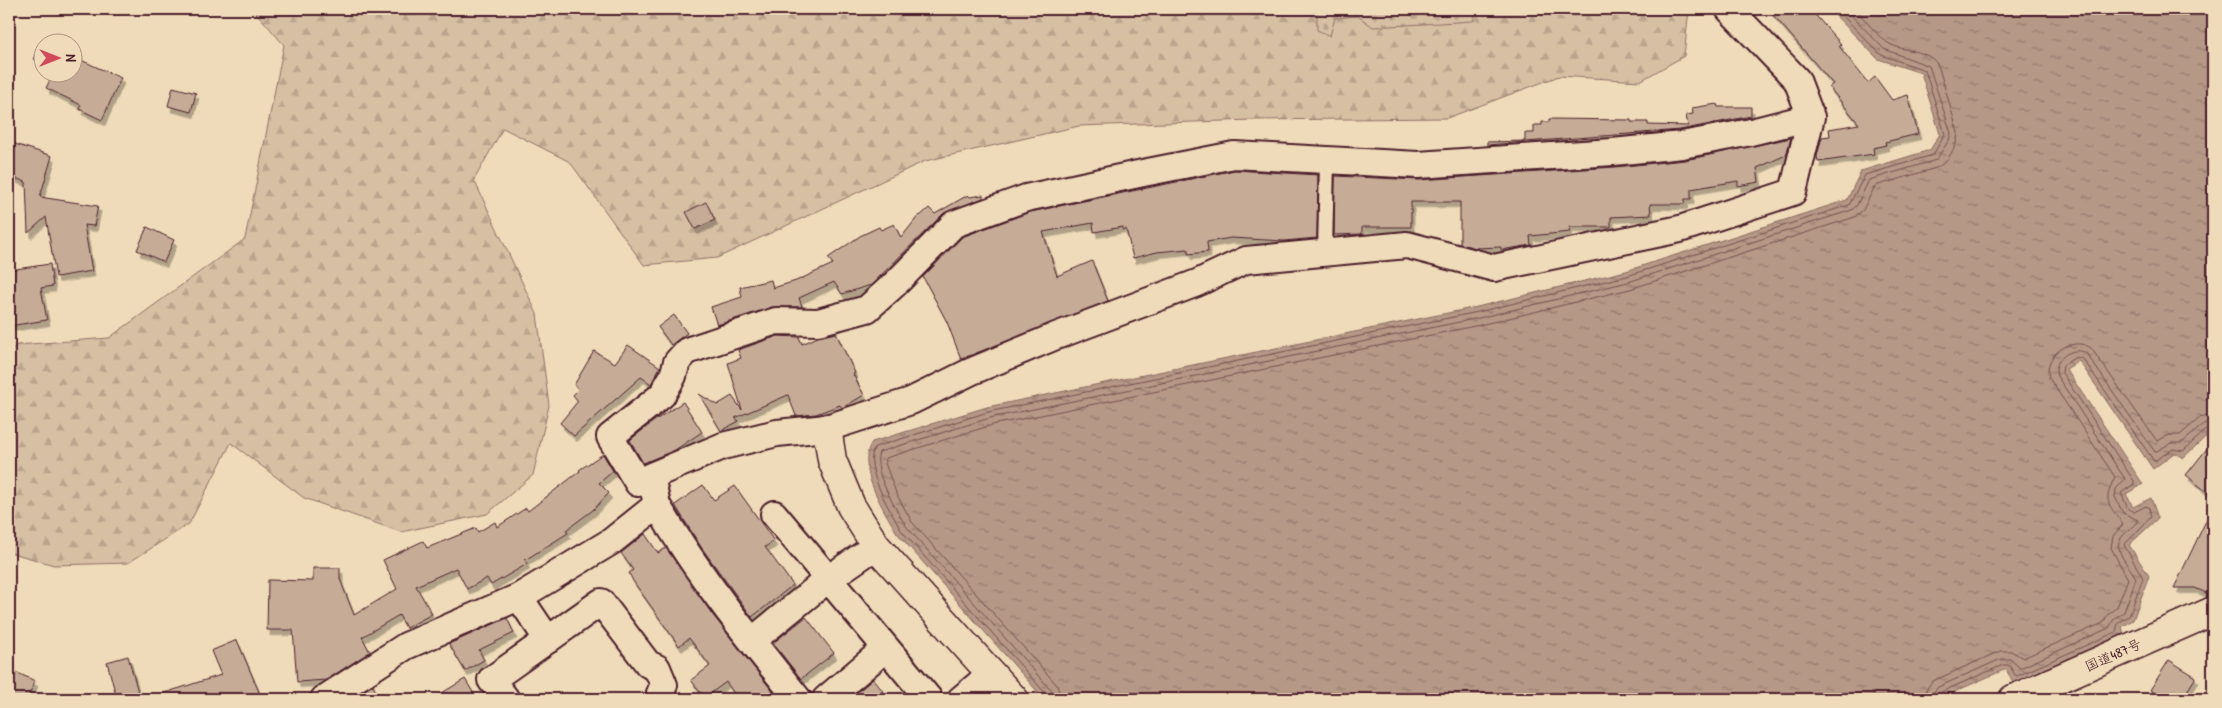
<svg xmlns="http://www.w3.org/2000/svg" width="2222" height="708" viewBox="0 0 2222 708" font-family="'Patrick Hand','Klee One',sans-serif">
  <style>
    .forest { fill: url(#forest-firs); stroke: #906f68 }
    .cemetery { fill: url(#cemetery-stones); stroke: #906f68 }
    .water { fill: url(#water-ripples); stroke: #8a6862 }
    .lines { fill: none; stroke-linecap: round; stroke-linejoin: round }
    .shore { stroke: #754f4f; stroke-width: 1 }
    .building { fill: #c6ac97; stroke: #4a1f2b; filter: url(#shadow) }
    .lane-casing { stroke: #4a1f2b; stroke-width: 18 }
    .street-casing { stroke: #4a1f2b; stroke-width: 30 }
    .secondary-casing { stroke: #4a1f2b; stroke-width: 31 }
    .highway-casing { stroke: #4a1f2b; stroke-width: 31 }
    .lane { stroke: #efdbb9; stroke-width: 14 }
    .street { stroke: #efdbb9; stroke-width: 26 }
    .secondary { stroke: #efdbb9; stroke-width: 28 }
    .highway { stroke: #efdbb9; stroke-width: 28 }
    .labels { text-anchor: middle; stroke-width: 4.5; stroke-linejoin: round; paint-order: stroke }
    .street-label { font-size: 14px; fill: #4a1f2b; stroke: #efdbb9 }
  </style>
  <defs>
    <pattern id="forest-firs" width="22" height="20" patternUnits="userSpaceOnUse" patternTransform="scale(1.25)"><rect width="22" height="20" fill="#d7bfa4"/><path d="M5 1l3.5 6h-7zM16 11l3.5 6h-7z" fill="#baa48d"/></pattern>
    <pattern id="cemetery-stones" width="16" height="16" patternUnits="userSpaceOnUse" patternTransform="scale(1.25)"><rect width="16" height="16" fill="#d7bfa4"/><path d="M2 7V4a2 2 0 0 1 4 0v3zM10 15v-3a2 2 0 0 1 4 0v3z" fill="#baa48d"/></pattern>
    <pattern id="water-ripples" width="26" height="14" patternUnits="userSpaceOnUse" patternTransform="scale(1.25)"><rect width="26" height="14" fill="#b59886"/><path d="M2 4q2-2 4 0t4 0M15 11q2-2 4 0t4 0" fill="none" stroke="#957b6e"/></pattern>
    <filter id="shadow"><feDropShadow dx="3" dy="5.5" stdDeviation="0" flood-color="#0004"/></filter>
  </defs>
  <rect width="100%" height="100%" fill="#efdbb9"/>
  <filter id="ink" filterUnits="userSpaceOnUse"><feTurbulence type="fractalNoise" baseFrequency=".02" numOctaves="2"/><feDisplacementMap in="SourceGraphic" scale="10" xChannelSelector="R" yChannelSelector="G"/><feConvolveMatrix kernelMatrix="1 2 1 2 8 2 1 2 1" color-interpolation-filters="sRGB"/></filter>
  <g filter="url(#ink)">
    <path class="forest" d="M 253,9 L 1689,9 L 1684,56 L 1640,81 L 1559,76 L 1447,118 L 1252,120 L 1079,126 L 925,161 L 717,258 L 644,265 L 570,162 L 503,128 L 474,180 L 537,314 L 549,405 L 533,475 L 487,514 L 401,532 L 304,498 L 231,443 L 189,524 L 128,563 L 54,565 L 9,552 L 9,352 L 17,345 L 109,338 L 245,239 L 284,45 Z"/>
    <path class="cemetery" d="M 1317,9 L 1478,9 L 1473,21 L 1373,27 L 1358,16 L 1335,18 L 1330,36 L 1317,30 Z"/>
    <path class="water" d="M 1829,9 L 2213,9 L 2213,430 L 2183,458 L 2174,453 L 2153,469 L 2079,361 L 2066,369 L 2143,484 L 2126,494 L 2133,507 L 2151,498 L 2158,518 L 2129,545 L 2149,576 L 2133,620 L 2122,627 L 2124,634 L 2013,683 L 2006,669 L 1938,699 L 1044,699 L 897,533 C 884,510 855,467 872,442 L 987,407 L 1477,307 L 1626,271 L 1847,200 L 1861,171 L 1930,150 L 1940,134 L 1921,73 L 1878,59 Z"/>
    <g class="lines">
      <path class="shore" d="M 1047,699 L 1046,694 L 901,530 C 891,512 862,466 875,447 L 988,412 L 1478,312 L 1627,276 L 1849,205 L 1865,175 L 1933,155 L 1945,134 L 1925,70 L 1881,55 L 1836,9
        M 1054,699 L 1051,690 L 906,526 C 896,509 872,471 879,452 L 990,418 L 1479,318 L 1628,282 L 1852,210 L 1857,205 L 1869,180 L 1936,160 L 1949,140 L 1951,133 L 1929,66 L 1884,49 L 1845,9
        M 1061,699 L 1057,685 L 912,522 L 896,493 L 885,463 L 886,458 L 992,425 L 1480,325 L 1630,289 L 1855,217 L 1863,210 L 1875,186 L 1936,168 C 1948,163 1957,146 1958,133 L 1939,68 C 1931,48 1904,53 1888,43 C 1877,36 1864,18 1855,9
        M 1924,699 L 1927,688 L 1933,681 L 2000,651 L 2011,651 L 2023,658 L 2103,623 L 2108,614 L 2117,607 L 2128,579 L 2111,548 L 2113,536 L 2123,524 C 2107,503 2103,501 2115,477 L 2049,378 C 2042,355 2072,335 2091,348 L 2157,441 L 2169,435 L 2180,435 L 2201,417 L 2213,413
        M 1932,699 L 1933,693 L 1938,687 L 2001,659 L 2010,659 L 2020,668 L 2109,628 L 2114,619 L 2124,612 L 2136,578 C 2131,568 2112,550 2121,538 C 2126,531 2134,527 2138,520 L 2123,513 L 2115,497 L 2116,489 L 2125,479 L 2057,376 C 2051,360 2073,345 2086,353 L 2155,452 L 2171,443 L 2182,443 L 2205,423 L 2213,421
        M 1938,699 L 1941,692 L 2003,665 L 2009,665 L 2015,675 L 2017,676 L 2116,632 L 2118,623 L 2129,616 L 2143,578 L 2124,545 L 2151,517 L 2149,508 L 2146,506 L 2134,512 L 2128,509 L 2121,493 L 2134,484 L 2134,481 L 2062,373 L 2063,365 L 2076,357 L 2083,359 L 2154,461 L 2173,449 L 2183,451 L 2208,428 L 2213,427"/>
    </g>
    <path class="building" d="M 1768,9 L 1810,9 L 1841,44 L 1839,46 L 1868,83 L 1875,77 L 1892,100 L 1908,95 L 1918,134 L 1885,142 L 1886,145 L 1873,148 L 1874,154 L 1818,162 L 1817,156 L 1822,137 L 1830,136 L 1829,129 L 1859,124 L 1829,87 L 1833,84 Z
      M 42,42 L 43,42 L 42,63 L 34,59 Z
      M 72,56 L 121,78 L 102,120 L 79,109 L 81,105 L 46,88 L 51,78 L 47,76 L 48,72 L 72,72 Z
      M 173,87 L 196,93 L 191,112 L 168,106 Z
      M 1717,104 L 1718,107 L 1751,107 L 1751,116 L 1680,130 L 1487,145 L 1487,142 L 1525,141 L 1525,133 L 1534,133 L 1534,125 L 1542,125 L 1542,122 L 1549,122 L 1549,119 L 1631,120 L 1631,122 L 1648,122 L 1648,125 L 1688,126 L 1686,115 L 1693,114 L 1692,108 Z
      M 1791,138 L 1786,155 L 1757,168 L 1759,182 L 1738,186 L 1738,181 L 1691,189 L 1691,199 L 1685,199 L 1684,204 L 1650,204 L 1651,215 L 1611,217 L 1611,227 L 1569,227 L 1570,232 L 1530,236 L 1531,245 L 1501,250 L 1501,247 L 1476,248 L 1460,244 L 1460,202 L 1411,202 L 1411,227 L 1362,227 L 1362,234 L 1334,235 L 1335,176 L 1419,180 L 1615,167 L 1685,160 Z
      M 9,142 L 52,156 L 40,197 L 98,206 L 94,226 L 84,225 L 92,271 L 56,277 L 46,217 L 28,233 L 26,182 L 9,176 Z
      M 1235,170 L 1318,175 L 1317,238 L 1284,241 L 1231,238 L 1207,242 L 1208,252 L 1188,254 L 1188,249 L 1157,252 L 1133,258 L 1126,229 L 1123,230 L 1123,227 L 1094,232 L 1093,223 L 1043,232 L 1057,276 L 1092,261 L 1108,301 L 961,359 L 947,322 L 923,277 L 962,237 L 1030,212 Z
      M 968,195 L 970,197 L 983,195 L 983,198 L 944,213 L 871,285 L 842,294 L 834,282 L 799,298 L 802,307 L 772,307 L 717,325 L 711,307 L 742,297 L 740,287 L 771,280 L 773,288 L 796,281 L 833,264 L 828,258 L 860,236 L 879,227 L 881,230 L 894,224 L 901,238 L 919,215 L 920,216 L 929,208 L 935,214 Z
      M 706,202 L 715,220 L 695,229 L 686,212 Z
      M 147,227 L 174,240 L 164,262 L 137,250 Z
      M 50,264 L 53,286 L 41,288 L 47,320 L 9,326 L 9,270 Z
      M 674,315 L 687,333 L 671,345 L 658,327 Z
      M 836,333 L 855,373 L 853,374 L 864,395 L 842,408 L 840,405 L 816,414 L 796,416 L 788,395 L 735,418 L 739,421 L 721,431 L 699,394 L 717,405 L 732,396 L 742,410 L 728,363 L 741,358 L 738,350 L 778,336 L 799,337 L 802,344 L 818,337 Z
      M 628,345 L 660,367 L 651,384 L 641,377 L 574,436 L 560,423 L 578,401 L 573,395 L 579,389 L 574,385 L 594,351 L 615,363 Z
      M 683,402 L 702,432 L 675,450 L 643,463 L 630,440 L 654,421 Z
      M 2213,441 L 2213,497 L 2186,475 Z
      M 603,454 L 613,471 L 599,483 L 609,493 L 593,510 L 566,530 L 568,533 L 525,560 L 527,564 L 491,585 L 487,578 L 467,589 L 456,568 L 416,586 L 432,614 L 406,628 L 399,615 L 362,637 L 370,652 L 326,680 L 297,682 L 293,630 L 267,630 L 268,580 L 313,581 L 313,568 L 340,568 L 340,579 L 354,615 L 397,589 L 383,560 L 423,541 L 427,548 L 476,528 L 478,532 L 495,522 L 497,527 L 526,508 L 528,511 L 580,471 L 579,470 Z
      M 703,485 L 714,500 L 735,486 L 774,541 L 765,547 L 793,585 L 752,617 L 701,547 L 675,505 Z
      M 2213,506 L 2213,596 L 2195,588 L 2174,588 Z
      M 645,534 L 658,553 L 666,548 L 712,614 L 778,698 L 775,699 L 738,699 L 726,682 L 704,698 L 691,680 L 710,666 L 689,638 L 679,646 L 633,581 L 629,573 L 633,570 L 621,553 Z
      M 806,617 L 834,653 L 801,679 L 773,643 Z
      M 507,618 L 514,633 L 479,650 L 484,660 L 465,671 L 449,644 Z
      M 237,640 L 262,699 L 159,699 L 158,695 L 221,675 L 211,651 Z
      M 128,656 L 140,699 L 117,699 L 107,662 Z
      M 2169,660 L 2196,677 L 2182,699 L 2165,699 L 2150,690 Z
      M 9,669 L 35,681 L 27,699 L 9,699 Z
      M 465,679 L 477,699 L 432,699 Z
      M 873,679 L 883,691 L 873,699 L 849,699 Z
      M 373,685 L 379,699 L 351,699 Z"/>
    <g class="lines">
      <defs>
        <path id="lane" d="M 1325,252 L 1327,161"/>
        <path id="street" d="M 651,476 L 638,483 L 610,437 L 662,395 L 673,376 L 677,362 L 687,351 L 776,321 L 818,322 L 867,309 L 896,283 L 954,224 L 1026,198 L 1143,173 L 1234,155 L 1418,165 L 1613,152 L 1682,145 L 1751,132 L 1811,117
          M 657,505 C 697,574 748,637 798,699
          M 774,514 L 929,699
          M 519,597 L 548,640
          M 752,641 L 828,579 L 876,546
          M 324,699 L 406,646 L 519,597 L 612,541 L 657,505 L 651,476 L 723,446 L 777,433 L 827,428 L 911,401 L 970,372 L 1056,336 L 1197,283 L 1246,260 L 1407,245 L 1494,268 L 1680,229 L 1793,192 L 1811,117 L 1797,80 L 1729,9
          M 506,699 L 491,680 L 601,602 L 648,664 L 657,668 L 664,685 L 660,693 L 664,699
          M 826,699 L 886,648
          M 961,699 L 991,674"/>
        <path id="secondary" d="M 827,428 L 832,460 L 851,506 L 876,546 L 1014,699"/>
        <path id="highway" d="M 2013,699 L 2213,611"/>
      </defs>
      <use href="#lane" class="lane-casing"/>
      <use href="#street" class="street-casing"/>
      <use href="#secondary" class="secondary-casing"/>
      <use href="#highway" class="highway-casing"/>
      <use href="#lane" class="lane"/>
      <use href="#street" class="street"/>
      <use href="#secondary" class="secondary"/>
      <use href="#highway" class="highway"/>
    </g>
  </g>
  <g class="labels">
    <g class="street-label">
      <text transform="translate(2113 655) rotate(-24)" y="5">国道487号</text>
    </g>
  </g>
  <rect width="2222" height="708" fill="none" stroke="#efdbb9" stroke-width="30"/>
  <rect x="15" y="15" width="2192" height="678" fill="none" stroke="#4a1f2b" stroke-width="2" filter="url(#ink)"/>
  <g transform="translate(58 58) rotate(90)"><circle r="24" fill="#efdbb9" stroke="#ad9080"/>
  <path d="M0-4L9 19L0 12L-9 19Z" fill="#d1495b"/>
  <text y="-8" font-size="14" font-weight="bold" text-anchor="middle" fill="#4a1f2b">N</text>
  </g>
</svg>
